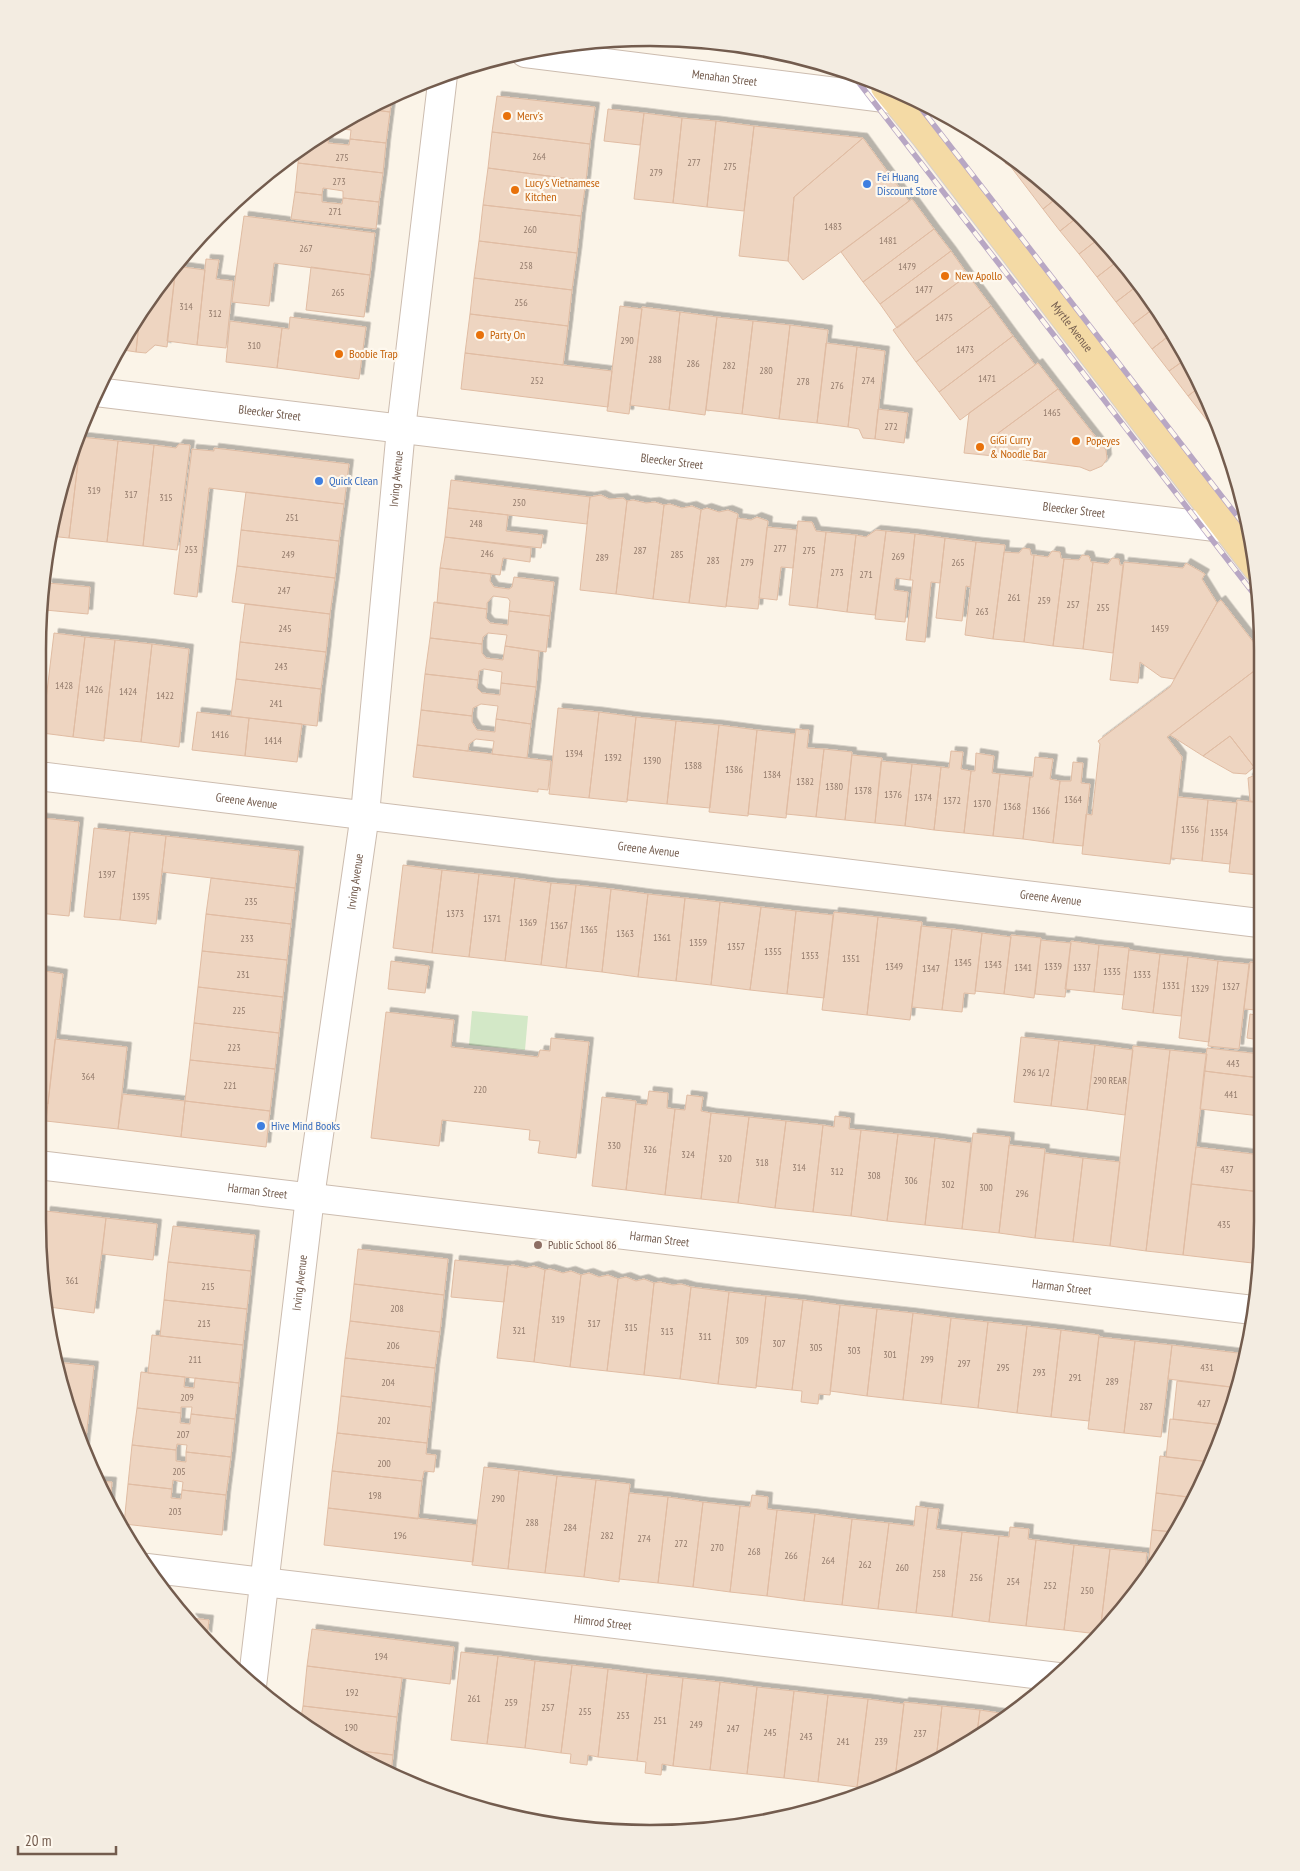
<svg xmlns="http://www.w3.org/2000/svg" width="1300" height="1871" viewBox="0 0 1300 1871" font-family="'PT Sans Narrow',sans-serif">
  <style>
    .green { fill: #d3e8c7 }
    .building { fill: #eed5c1; stroke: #e0bca3; filter: url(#shadow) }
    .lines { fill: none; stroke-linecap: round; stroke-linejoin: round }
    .street-casing { stroke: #ccbcaf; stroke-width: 30 }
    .primary-casing { stroke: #d8d1cd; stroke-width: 30 }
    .street { stroke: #fff; stroke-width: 28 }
    .primary { stroke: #f4daa5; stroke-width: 28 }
    .rail-casing { stroke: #b8a7c4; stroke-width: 5.5 }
    .rail { stroke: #fef8ee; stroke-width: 4; stroke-dasharray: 11; stroke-linecap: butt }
    .food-dot { fill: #e8710a; stroke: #fef8ee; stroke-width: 2 }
    .shop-dot { fill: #3f7fe0; stroke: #fef8ee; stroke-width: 2 }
    .education-dot { fill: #8d6e63; stroke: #fef8ee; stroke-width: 2 }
    .labels { text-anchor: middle; stroke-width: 4.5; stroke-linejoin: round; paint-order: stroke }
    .number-label { font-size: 10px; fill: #927a6b }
    .street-label { font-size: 12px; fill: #735c4e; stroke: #fef8ee }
    .food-label { font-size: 12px; fill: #c56008; stroke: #fef8ee; text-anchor: start }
    .shop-label { font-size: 12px; fill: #366cbe; stroke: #fef8ee; text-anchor: start }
    .education-label { font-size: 12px; fill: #785e54; stroke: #fef8ee; text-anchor: start }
    .rim { fill: none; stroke: #735c4e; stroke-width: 2.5 }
  </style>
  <defs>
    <filter id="shadow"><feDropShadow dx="4.5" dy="-4.5" stdDeviation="0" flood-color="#0004"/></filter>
  </defs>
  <rect width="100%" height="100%" fill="#fbf4e8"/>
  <path class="green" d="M 472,1011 L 528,1016 L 525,1050 L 469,1045 Z"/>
  <path class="building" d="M 497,96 L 595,107 L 590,144 L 492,132 Z
    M 392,98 L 390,112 L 367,109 Z
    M 367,109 L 390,112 L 386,143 L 350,139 L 351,130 L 332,128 L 344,120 Z
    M 608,109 L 644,113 L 640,145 L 604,141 Z
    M 644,113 L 682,118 L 673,203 L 634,199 Z
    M 682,118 L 716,121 L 707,207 L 673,203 Z
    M 716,121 L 754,126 L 744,211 L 707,207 Z
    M 754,126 L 863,138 L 794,197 L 788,261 L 739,256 Z
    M 330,129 L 329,136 L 322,135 Z
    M 492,132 L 590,144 L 586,181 L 488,168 Z
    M 322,135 L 329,136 L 328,143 L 349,145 L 350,139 L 386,143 L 383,173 L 298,163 L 299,151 Z
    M 863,138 L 909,201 L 803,280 L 788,261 L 794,197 Z
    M 1008,157 L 1023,164 L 1058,197 L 1043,209 L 1011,167 L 1005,163 Z
    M 298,163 L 383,173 L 379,202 L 343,198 L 343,191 L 337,190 L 323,188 L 322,195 L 295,192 Z
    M 488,168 L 586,181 L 581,216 L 483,205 Z
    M 295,192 L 322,195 L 322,202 L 342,204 L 343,198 L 379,202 L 376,229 L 291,219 Z
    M 1058,197 L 1079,216 L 1060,231 L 1043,209 Z
    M 912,199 L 934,229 L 863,282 L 841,252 Z
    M 483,205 L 581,216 L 577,253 L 479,241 Z
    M 244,216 L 375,233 L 370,275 L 274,263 L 269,306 L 232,302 Z
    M 1079,216 L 1101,237 L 1079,254 L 1060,231 Z
    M 934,229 L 951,251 L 880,304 L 863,282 Z
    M 1101,237 L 1119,260 L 1097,277 L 1079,254 Z
    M 479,241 L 577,253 L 572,290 L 474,278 Z
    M 951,251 L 968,275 L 897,328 L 880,304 Z
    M 206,259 L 219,260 L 216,279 L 233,281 L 226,348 L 197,345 Z
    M 1119,260 L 1137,286 L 1116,302 L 1097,277 Z
    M 174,266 L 176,266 L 167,347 L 155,345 L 146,353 L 136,352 L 140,313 L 164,277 Z
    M 176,266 L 205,270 L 197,345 L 167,341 Z
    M 311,267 L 370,275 L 364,317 L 306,310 Z
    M 968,275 L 991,306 L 916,362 L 893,330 Z
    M 474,278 L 572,290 L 568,326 L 470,314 Z
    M 1137,286 L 1153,309 L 1133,324 L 1116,302 Z
    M 620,306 L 642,309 L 629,414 L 607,411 Z
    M 991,306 L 1013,336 L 939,392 L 916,362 Z
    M 642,307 L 680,312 L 669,410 L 630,405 Z
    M 1153,309 L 1170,335 L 1152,349 L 1133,324 Z
    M 680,312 L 717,317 L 705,415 L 669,410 Z
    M 140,313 L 136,352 L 117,349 L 119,344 Z
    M 470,314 L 568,326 L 563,365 L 465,353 Z
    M 290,317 L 366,327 L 359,379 L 277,368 L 282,328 L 289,329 Z
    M 717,317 L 753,321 L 742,414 L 706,410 Z
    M 230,321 L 282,328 L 277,368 L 226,362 Z
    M 753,321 L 790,325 L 779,419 L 742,414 Z
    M 790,325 L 828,330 L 817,423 L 779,419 Z
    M 1170,335 L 1186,359 L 1169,371 L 1152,349 Z
    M 1013,336 L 1035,365 L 960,420 L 939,392 Z
    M 826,343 L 857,347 L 848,427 L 817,423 Z
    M 857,347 L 885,351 L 875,439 L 863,438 L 859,429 L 848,427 Z
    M 465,353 L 612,371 L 608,407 L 461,389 Z
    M 1186,359 L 1202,385 L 1188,396 L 1169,371 Z
    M 1038,363 L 1058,389 L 997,434 L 994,456 L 964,453 L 969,413 Z
    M 1202,385 L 1214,413 L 1206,419 L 1188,396 Z
    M 1058,389 L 1106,450 L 1107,459 L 1102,466 L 1090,471 L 1080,467 L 994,456 L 997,434 Z
    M 878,409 L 908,413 L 904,443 L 875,439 Z
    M 1214,413 L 1224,440 L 1223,441 L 1206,419 Z
    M 78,437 L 81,437 L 69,538 L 49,536 Z
    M 81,437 L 118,441 L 107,542 L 69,538 Z
    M 118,441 L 154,445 L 143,546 L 107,542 Z
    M 179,444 L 190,445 L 177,550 L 143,546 L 154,445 L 176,448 Z
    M 214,448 L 349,464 L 344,504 L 209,488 L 197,597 L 174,594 L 192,449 L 214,451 Z
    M 451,480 L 590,497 L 587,524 L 448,508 Z
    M 246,492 L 344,504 L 339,541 L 241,530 Z
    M 601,495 L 609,499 L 623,498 L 627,501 L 616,594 L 580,590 L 590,497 Z
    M 633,500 L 646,503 L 655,502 L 664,505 L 653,599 L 616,594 L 627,501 Z
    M 670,504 L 682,508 L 692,506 L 701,510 L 689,603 L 653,599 L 664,505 Z
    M 448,508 L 508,515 L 506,531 L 543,535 L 541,548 L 445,537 Z
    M 707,508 L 719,512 L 728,510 L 738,514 L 726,607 L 689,603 L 701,510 Z
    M 757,517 L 768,521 L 758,609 L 726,606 L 737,518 L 751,520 Z
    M 798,521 L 812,522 L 816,531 L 826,532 L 817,608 L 789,605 Z
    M 767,527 L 797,530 L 793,568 L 781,567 L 777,600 L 759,598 Z
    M 241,530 L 339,541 L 335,578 L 237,566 Z
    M 876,530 L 886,531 L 875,615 L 847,612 L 856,535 L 866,537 Z
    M 886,531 L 915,534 L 910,580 L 896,578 L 895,580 L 894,590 L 908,592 L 905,622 L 875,619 Z
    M 826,532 L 856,535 L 847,612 L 817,608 Z
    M 915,534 L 945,538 L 940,583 L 931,582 L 925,642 L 906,640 L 913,580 L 910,580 Z
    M 445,537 L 531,548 L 530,562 L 503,558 L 500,575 L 440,568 Z
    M 945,538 L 976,542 L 970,587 L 966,586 L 962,621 L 936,618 Z
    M 976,542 L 1005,545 L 993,639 L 965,635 Z
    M 1023,548 L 1030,549 L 1031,555 L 1034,555 L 1024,642 L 993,639 L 1004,552 L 1019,553 Z
    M 1052,551 L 1060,552 L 1061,558 L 1064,559 L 1053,646 L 1024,642 L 1034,555 L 1048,557 Z
    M 1082,555 L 1089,556 L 1091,562 L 1093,562 L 1083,649 L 1053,646 L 1064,559 L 1079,560 Z
    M 1112,558 L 1119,559 L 1120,565 L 1123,565 L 1113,653 L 1083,649 L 1093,562 L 1108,564 Z
    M 1124,562 L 1183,568 L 1186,563 L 1205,574 L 1202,579 L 1217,603 L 1174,679 L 1161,677 L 1140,662 L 1138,683 L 1110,680 Z
    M 237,566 L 335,578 L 330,614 L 232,602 Z
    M 440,568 L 491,574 L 490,581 L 494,587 L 509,589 L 512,587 L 514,577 L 554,582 L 550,616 L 509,611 L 510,601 L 508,598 L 493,596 L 487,603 L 487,609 L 437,603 Z
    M 48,583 L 90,587 L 88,614 L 45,610 Z
    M 1221,600 L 1258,648 L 1258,668 L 1167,737 L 1182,757 L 1170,864 L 1082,854 L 1086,814 L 1092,815 L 1100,744 L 1098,741 L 1170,687 L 1217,603 Z
    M 434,602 L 487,609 L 486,618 L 490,623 L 508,625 L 509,611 L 550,616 L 546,652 L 505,646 L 507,635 L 488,633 L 483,637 L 482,644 L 430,638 Z
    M 245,604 L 330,614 L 326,652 L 240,642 Z
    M 54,633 L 85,637 L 73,737 L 42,733 Z
    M 85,637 L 115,640 L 104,741 L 73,737 Z
    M 430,638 L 482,644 L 482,653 L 486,658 L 503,660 L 505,646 L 539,651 L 536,687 L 501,683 L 502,672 L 484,669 L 479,671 L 478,680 L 425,674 Z
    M 115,640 L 152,644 L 141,742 L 104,738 Z
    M 240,642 L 326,652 L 321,689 L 236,679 Z
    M 152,644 L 189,649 L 179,747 L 141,742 Z
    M 1258,668 L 1258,764 L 1254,767 L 1230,736 L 1203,756 L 1170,735 Z
    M 425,674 L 478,680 L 477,688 L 482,693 L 500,695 L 501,683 L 536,687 L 531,724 L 496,719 L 498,706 L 481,704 L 473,708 L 472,716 L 421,710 Z
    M 236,679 L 321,689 L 317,726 L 231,716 Z
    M 558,708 L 599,712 L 589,798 L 549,794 Z
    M 421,710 L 472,716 L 472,722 L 477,730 L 495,732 L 496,719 L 531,724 L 527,758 L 492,754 L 494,741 L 476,739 L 469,744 L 468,751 L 417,745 Z
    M 197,712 L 249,718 L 245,756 L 192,750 Z
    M 599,712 L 636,717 L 627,802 L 589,798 Z
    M 636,717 L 676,721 L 667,804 L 627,800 Z
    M 249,718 L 302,724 L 297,762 L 245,756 Z
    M 676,721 L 719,725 L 710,808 L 667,804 Z
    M 719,725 L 757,730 L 748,816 L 709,812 Z
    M 796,729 L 809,730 L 807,748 L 824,749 L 816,817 L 786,814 Z
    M 757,730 L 795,734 L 786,818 L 748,814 Z
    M 1230,736 L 1254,767 L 1246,774 L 1233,773 L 1203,756 Z
    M 417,745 L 551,761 L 548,790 L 538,789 L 538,792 L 413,777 Z
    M 824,749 L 852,752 L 845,820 L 816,817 Z
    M 951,751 L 963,752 L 961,769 L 971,771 L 964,833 L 934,830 L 941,767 L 949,768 Z
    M 976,753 L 994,756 L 992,773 L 1000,774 L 993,836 L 964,833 L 971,771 L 975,771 Z
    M 852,755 L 882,758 L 875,823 L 845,820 Z
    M 1035,757 L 1053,759 L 1050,779 L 1060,781 L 1053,843 L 1023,839 L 1030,777 L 1033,777 Z
    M 881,761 L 912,764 L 905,826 L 875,823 Z
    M 1073,762 L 1083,763 L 1081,783 L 1090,784 L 1083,846 L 1053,843 L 1060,781 L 1071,781 Z
    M 912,764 L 941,767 L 934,830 L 905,826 Z
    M 1000,774 L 1030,777 L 1023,839 L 993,836 Z
    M 1258,774 L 1259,802 L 1250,801 L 1248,778 Z
    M 1178,797 L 1208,800 L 1202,861 L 1171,858 Z
    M 1208,800 L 1237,803 L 1230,864 L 1202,861 Z
    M 1237,800 L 1259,803 L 1259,875 L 1229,872 Z
    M 38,817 L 43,818 L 38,867 Z
    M 43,818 L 79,822 L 69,916 L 38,913 L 38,867 Z
    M 94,828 L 130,832 L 120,920 L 84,917 Z
    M 130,832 L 166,836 L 156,924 L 120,920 Z
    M 166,836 L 299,851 L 295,888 L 162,872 Z
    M 403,865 L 442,870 L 432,953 L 393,948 Z
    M 442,870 L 479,874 L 469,957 L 432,953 Z
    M 479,874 L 515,878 L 505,961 L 469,957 Z
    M 211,878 L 295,888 L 291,924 L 206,914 Z
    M 515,878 L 551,883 L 541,965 L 505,961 Z
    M 551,883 L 576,885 L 566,968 L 541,965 Z
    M 576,885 L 611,889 L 602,972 L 566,968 Z
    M 611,889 L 648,894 L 638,977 L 602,972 Z
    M 648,894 L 685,898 L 676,981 L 638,977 Z
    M 685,898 L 720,902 L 711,985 L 676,981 Z
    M 720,902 L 761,907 L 750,990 L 711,985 Z
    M 761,907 L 796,911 L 787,994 L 750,990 Z
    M 796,911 L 833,915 L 824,998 L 787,994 Z
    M 834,912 L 878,917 L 867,1015 L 822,1010 Z
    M 206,914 L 291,924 L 287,960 L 202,951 Z
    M 878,917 L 922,922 L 910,1020 L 867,1015 Z
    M 921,926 L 952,929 L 942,1010 L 912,1007 Z
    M 952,929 L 982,933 L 975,994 L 964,993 L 962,1012 L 942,1010 Z
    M 982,933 L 1011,937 L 1004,994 L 975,991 Z
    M 1011,935 L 1041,938 L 1034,998 L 1004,994 Z
    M 1041,940 L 1071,943 L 1065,997 L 1035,994 Z
    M 1071,941 L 1099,945 L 1094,992 L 1065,989 Z
    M 1099,945 L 1129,948 L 1124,995 L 1094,992 Z
    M 1129,950 L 1160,954 L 1153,1013 L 1122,1009 Z
    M 202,951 L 287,960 L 283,997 L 198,987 Z
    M 1160,954 L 1188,957 L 1181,1016 L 1153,1013 Z
    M 1188,957 L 1218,961 L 1209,1042 L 1179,1038 Z
    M 391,961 L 429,966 L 425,993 L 388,989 Z
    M 1218,961 L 1249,964 L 1239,1049 L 1208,1046 Z
    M 1250,962 L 1259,963 L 1260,1040 L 1247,1038 L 1250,1014 L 1255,1015 L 1256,1010 L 1244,1009 Z
    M 38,970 L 63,974 L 48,1104 L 38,1102 Z
    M 198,987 L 283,997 L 279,1033 L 194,1023 Z
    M 386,1012 L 454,1020 L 451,1047 L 538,1057 L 540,1050 L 550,1051 L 551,1038 L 589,1042 L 576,1158 L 538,1153 L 540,1141 L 529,1140 L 530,1130 L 442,1120 L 439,1146 L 371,1138 Z
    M 194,1023 L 279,1033 L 275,1069 L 190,1060 Z
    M 1021,1037 L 1059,1041 L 1051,1106 L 1014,1102 Z
    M 55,1039 L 127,1047 L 118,1129 L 46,1121 Z
    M 1059,1041 L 1095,1045 L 1087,1110 L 1051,1106 Z
    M 1095,1045 L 1133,1050 L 1125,1115 L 1087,1110 Z
    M 1133,1046 L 1170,1050 L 1146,1251 L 1110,1246 Z
    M 1207,1048 L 1260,1054 L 1260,1078 L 1204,1071 Z
    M 1170,1050 L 1207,1054 L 1183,1255 L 1146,1251 Z
    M 190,1060 L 275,1069 L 270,1111 L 185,1101 Z
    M 1204,1071 L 1260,1078 L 1260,1116 L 1200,1109 Z
    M 649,1091 L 668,1093 L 667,1108 L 675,1109 L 665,1195 L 626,1190 L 636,1104 L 647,1105 Z
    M 123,1094 L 185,1101 L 181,1137 L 118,1129 Z
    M 687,1095 L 703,1097 L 701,1111 L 711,1113 L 701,1199 L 665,1195 L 675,1109 L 685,1110 Z
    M 602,1097 L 636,1101 L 626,1190 L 592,1186 Z
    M 185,1101 L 270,1111 L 266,1147 L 181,1137 Z
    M 711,1113 L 749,1117 L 738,1203 L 701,1199 Z
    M 835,1116 L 850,1118 L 849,1129 L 861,1130 L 851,1216 L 813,1212 L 823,1125 L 834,1127 Z
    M 749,1117 L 786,1121 L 775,1208 L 738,1203 Z
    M 786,1121 L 823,1125 L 813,1212 L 775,1208 Z
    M 861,1130 L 898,1134 L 887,1221 L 851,1216 Z
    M 973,1133 L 1010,1137 L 999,1233 L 962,1229 Z
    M 898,1134 L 935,1138 L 925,1225 L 887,1221 Z
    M 1260,1135 L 1261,1155 L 1258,1155 Z
    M 935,1138 L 971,1143 L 962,1229 L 925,1225 Z
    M 1009,1145 L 1045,1149 L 1035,1238 L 999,1233 Z
    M 1196,1147 L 1261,1155 L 1261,1192 L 1191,1184 Z
    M 1045,1153 L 1083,1158 L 1073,1242 L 1035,1238 Z
    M 1083,1158 L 1120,1162 L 1110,1246 L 1073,1242 Z
    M 1191,1184 L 1261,1192 L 1261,1264 L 1183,1255 Z
    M 46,1211 L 106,1218 L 94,1313 L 49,1307 L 41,1250 Z
    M 106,1218 L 157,1224 L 153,1260 L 102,1254 Z
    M 173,1226 L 255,1235 L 251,1271 L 168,1262 Z
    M 358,1249 L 448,1259 L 444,1295 L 354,1284 Z
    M 455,1260 L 508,1266 L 504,1302 L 451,1297 Z
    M 168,1262 L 251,1271 L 247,1309 L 164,1300 Z
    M 513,1265 L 526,1268 L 534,1266 L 545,1270 L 534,1362 L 497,1358 L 508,1266 Z
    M 550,1269 L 563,1273 L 571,1271 L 581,1275 L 570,1367 L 534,1362 L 545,1270 Z
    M 589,1273 L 599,1277 L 608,1275 L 618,1279 L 607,1371 L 570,1367 L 581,1275 Z
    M 626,1277 L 636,1281 L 644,1279 L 654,1283 L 644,1375 L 607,1371 L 618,1279 Z
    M 660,1282 L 673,1285 L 681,1284 L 691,1287 L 680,1379 L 644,1375 L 654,1283 Z
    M 354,1284 L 444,1295 L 440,1332 L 350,1321 Z
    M 691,1287 L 729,1292 L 718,1384 L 680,1379 Z
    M 729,1292 L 766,1296 L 756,1388 L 718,1384 Z
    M 766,1296 L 803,1300 L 792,1390 L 756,1386 Z
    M 164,1300 L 247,1309 L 243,1345 L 160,1336 Z
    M 803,1300 L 840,1305 L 830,1395 L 819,1394 L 818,1404 L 801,1402 L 802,1391 L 792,1390 Z
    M 840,1305 L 877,1309 L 867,1396 L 830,1391 Z
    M 877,1309 L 913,1313 L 903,1400 L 867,1396 Z
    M 913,1313 L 951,1318 L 941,1404 L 903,1400 Z
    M 951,1318 L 988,1322 L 978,1408 L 941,1404 Z
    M 350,1321 L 440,1332 L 435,1368 L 345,1358 Z
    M 988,1322 L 1027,1326 L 1017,1413 L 978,1408 Z
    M 1027,1326 L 1061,1330 L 1051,1417 L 1017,1413 Z
    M 1061,1330 L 1099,1335 L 1089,1421 L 1051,1417 Z
    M 152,1335 L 243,1345 L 239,1383 L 148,1373 Z
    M 1099,1337 L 1135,1341 L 1124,1433 L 1088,1429 Z
    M 1135,1341 L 1172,1345 L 1161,1437 L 1124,1433 Z
    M 1172,1345 L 1246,1354 L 1239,1388 L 1168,1379 Z
    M 345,1358 L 435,1368 L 431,1407 L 341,1396 Z
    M 56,1362 L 94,1366 L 84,1456 L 58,1380 Z
    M 141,1372 L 185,1377 L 184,1387 L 194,1388 L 195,1378 L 239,1383 L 235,1419 L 191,1414 L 192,1407 L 181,1407 L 181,1413 L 137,1408 Z
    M 1177,1381 L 1239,1388 L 1224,1425 L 1173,1419 Z
    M 341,1396 L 431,1407 L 427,1443 L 337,1433 Z
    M 137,1408 L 181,1413 L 180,1423 L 190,1424 L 191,1414 L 235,1419 L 231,1457 L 186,1452 L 187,1445 L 177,1444 L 176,1450 L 132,1445 Z
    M 1170,1419 L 1224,1425 L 1211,1462 L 1166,1457 Z
    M 337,1433 L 427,1443 L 426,1454 L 436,1455 L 434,1472 L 424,1471 L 422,1481 L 332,1471 Z
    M 132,1445 L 176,1450 L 176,1461 L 186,1462 L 186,1452 L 231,1457 L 226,1495 L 182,1490 L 183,1482 L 173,1480 L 172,1489 L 128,1484 Z
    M 1160,1456 L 1211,1462 L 1196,1498 L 1156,1493 Z
    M 484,1467 L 519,1471 L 508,1569 L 472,1565 Z
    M 332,1471 L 422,1481 L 418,1519 L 328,1508 Z
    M 519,1471 L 557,1476 L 545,1573 L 508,1569 Z
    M 557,1476 L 596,1480 L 584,1577 L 545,1573 Z
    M 596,1480 L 630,1484 L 619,1582 L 584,1577 Z
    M 98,1481 L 112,1482 L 110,1504 Z
    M 128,1484 L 172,1489 L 171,1498 L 181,1499 L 182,1490 L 226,1495 L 222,1535 L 124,1524 Z
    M 629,1493 L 668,1497 L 658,1583 L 619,1579 Z
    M 1156,1493 L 1196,1498 L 1174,1532 L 1152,1530 Z
    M 752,1495 L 768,1497 L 767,1509 L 777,1510 L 767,1596 L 730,1592 L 740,1506 L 750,1507 Z
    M 668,1497 L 703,1502 L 693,1587 L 658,1583 Z
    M 703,1502 L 740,1506 L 730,1592 L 693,1587 Z
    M 916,1506 L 928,1508 L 916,1613 L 878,1609 L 889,1523 L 914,1526 Z
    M 328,1508 L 477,1525 L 473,1562 L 324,1545 Z
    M 928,1508 L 939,1509 L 936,1529 L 962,1532 L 952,1617 L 916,1613 Z
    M 777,1510 L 815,1514 L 804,1601 L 767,1596 Z
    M 815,1514 L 852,1519 L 842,1605 L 804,1601 Z
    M 852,1519 L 889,1523 L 878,1609 L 842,1605 Z
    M 1010,1527 L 1029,1529 L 1028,1539 L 1036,1540 L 1026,1626 L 989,1622 L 999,1536 L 1009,1537 Z
    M 1152,1530 L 1174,1532 L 1153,1567 L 1148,1567 Z
    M 962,1532 L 999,1536 L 989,1622 L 952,1617 Z
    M 1036,1540 L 1074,1545 L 1064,1630 L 1026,1626 Z
    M 1074,1545 L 1110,1549 L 1100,1632 L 1098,1634 L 1064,1630 Z
    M 1110,1549 L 1147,1553 L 1143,1582 L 1136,1594 L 1100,1632 Z
    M 191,1618 L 209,1620 L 207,1637 Z
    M 312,1629 L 454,1647 L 450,1684 L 307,1666 Z
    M 461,1652 L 498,1656 L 487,1744 L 451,1740 Z
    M 498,1656 L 535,1661 L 525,1748 L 487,1744 Z
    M 535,1661 L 572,1665 L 561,1753 L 525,1748 Z
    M 572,1665 L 608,1669 L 598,1757 L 588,1755 L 587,1765 L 570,1763 L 571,1754 L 561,1753 Z
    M 307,1666 L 402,1678 L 397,1717 L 303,1706 Z
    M 608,1669 L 647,1674 L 637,1761 L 598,1757 Z
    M 647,1674 L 683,1678 L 673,1766 L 662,1764 L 661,1775 L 645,1773 L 646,1762 L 637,1761 Z
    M 683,1678 L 720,1682 L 710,1770 L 673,1766 Z
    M 720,1682 L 757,1687 L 747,1774 L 710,1770 Z
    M 757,1687 L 794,1691 L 784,1778 L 747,1774 Z
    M 794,1691 L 828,1695 L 818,1782 L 784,1778 Z
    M 828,1695 L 868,1699 L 857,1787 L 818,1782 Z
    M 868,1699 L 904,1704 L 895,1779 L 868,1788 L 857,1787 Z
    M 904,1702 L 942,1706 L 936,1760 L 921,1770 L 895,1779 Z
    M 303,1706 L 397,1717 L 393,1755 L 345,1749 L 310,1730 L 300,1723 Z
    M 942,1706 L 980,1710 L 977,1733 L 936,1760 Z
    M 980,1710 L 1006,1714 L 977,1733 Z
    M 345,1749 L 393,1755 L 391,1774 Z"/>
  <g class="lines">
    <defs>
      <g id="street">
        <path id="s1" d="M 525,53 L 924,103"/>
        <path id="s2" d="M 96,392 L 1248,531"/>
        <path id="s3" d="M 38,776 L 1259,923"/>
        <path id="s4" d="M 38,1165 L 1253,1310"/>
        <path id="s5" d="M 147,1568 L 1058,1677"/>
        <path id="s6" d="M 252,1686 L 310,1197 L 365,814 L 401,429 L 443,75"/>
      </g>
      <g id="primary">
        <path id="s7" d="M 885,87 L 926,137 L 1257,568"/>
      </g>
    </defs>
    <use href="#street" class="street-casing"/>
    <use href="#primary" class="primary-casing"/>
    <use href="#street" class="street"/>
    <use href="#primary" class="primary"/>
    <defs>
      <path id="rail" d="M 853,75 L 1257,598
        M 913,98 L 1248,530"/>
    </defs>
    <use href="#rail" class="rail-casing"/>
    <use href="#rail" class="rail"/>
  </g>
  <g class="food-dot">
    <circle cx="507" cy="116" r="5"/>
    <circle cx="515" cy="190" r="5"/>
    <circle cx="945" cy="276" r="5"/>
    <circle cx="480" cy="335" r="5"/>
    <circle cx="339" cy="354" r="5"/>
    <circle cx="1076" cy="441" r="5"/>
    <circle cx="980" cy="447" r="5"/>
  </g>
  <g class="shop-dot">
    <circle cx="867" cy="184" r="5"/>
    <circle cx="319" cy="481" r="5"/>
    <circle cx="261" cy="1126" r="5"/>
  </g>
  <circle class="education-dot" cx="538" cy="1245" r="5"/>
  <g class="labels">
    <g class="number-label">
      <text x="539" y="160">264</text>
      <text x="342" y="161">275</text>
      <text x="694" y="166">277</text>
      <text x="730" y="170">275</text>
      <text x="656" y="176">279</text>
      <text x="339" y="185">273</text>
      <text x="335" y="215">271</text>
      <text x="833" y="230">1483</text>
      <text x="530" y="233">260</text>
      <text x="888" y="244">1481</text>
      <text x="306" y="252">267</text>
      <text x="526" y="269">258</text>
      <text x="907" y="270">1479</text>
      <text x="924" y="293">1477</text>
      <text x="338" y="296">265</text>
      <text x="521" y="306">256</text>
      <text x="186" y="310">314</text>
      <text x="215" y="317">312</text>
      <text x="944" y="321">1475</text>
      <text x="627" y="344">290</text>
      <text x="254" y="349">310</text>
      <text x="965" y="353">1473</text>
      <text x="655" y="363">288</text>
      <text x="693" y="367">286</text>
      <text x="729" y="369">282</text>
      <text x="766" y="374">280</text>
      <text x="987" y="382">1471</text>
      <text x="537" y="384">252</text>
      <text x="868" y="384">274</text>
      <text x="803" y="385">278</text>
      <text x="837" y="389">276</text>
      <text x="1052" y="416">1465</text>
      <text x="891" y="430">272</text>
      <text x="94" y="494">319</text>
      <text x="131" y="498">317</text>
      <text x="166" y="501">315</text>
      <text x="519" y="506">250</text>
      <text x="292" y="521">251</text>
      <text x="476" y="527">248</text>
      <text x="780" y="552">277</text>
      <text x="191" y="553">253</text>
      <text x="640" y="554">287</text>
      <text x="809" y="554">275</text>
      <text x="487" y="557">246</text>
      <text x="288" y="558">249</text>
      <text x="677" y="558">285</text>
      <text x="898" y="560">269</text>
      <text x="602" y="561">289</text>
      <text x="713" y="564">283</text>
      <text x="747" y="566">279</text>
      <text x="958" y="566">265</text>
      <text x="837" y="576">273</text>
      <text x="866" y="578">271</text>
      <text x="284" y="594">247</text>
      <text x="1014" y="601">261</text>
      <text x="1044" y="604">259</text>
      <text x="1073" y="608">257</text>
      <text x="1103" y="611">255</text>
      <text x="982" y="615">263</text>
      <text x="285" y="632">245</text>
      <text x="1160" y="632">1459</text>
      <text x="281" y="670">243</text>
      <text x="64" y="689">1428</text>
      <text x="94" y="693">1426</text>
      <text x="128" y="695">1424</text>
      <text x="165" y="699">1422</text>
      <text x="276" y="707">241</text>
      <text x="220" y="738">1416</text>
      <text x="273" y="744">1414</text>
      <text x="574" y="757">1394</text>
      <text x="613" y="761">1392</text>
      <text x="652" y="764">1390</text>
      <text x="693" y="769">1388</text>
      <text x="734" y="773">1386</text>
      <text x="772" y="778">1384</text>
      <text x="805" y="785">1382</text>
      <text x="834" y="790">1380</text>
      <text x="863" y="794">1378</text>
      <text x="893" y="798">1376</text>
      <text x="923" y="801">1374</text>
      <text x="1073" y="803">1364</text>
      <text x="952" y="804">1372</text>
      <text x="982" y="807">1370</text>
      <text x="1012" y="810">1368</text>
      <text x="1041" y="814">1366</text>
      <text x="1190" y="833">1356</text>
      <text x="1219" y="836">1354</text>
      <text x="107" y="878">1397</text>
      <text x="141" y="900">1395</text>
      <text x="251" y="905">235</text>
      <text x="455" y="917">1373</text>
      <text x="492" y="922">1371</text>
      <text x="528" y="926">1369</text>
      <text x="559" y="929">1367</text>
      <text x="589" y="933">1365</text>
      <text x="625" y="937">1363</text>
      <text x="662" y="941">1361</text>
      <text x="247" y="942">233</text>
      <text x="698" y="946">1359</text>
      <text x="736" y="950">1357</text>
      <text x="773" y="955">1355</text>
      <text x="810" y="959">1353</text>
      <text x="851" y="962">1351</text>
      <text x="963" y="966">1345</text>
      <text x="993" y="968">1343</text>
      <text x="894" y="970">1349</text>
      <text x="1053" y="970">1339</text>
      <text x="1023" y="971">1341</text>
      <text x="1082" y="971">1337</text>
      <text x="931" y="972">1347</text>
      <text x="1112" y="975">1335</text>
      <text x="243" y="978">231</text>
      <text x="1142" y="978">1333</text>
      <text x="1171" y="989">1331</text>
      <text x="1231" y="990">1327</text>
      <text x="1200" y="992">1329</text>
      <text x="239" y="1014">225</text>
      <text x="234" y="1051">223</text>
      <text x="1233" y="1067">443</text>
      <text x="1036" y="1076">296 1/2</text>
      <text x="88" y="1080">364</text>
      <text x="1110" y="1084">290 REAR</text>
      <text x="230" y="1089">221</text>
      <text x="480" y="1093">220</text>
      <text x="1231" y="1098">441</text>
      <text x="614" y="1149">330</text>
      <text x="650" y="1153">326</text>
      <text x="688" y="1158">324</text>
      <text x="725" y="1162">320</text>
      <text x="762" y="1166">318</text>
      <text x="799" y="1171">314</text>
      <text x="1227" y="1173">437</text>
      <text x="837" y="1175">312</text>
      <text x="874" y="1179">308</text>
      <text x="911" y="1184">306</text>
      <text x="948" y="1188">302</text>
      <text x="986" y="1191">300</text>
      <text x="1022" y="1197">296</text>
      <text x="1224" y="1228">435</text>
      <text x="72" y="1284">361</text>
      <text x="208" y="1290">215</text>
      <text x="397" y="1312">208</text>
      <text x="558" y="1323">319</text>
      <text x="204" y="1327">213</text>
      <text x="594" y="1327">317</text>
      <text x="631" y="1331">315</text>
      <text x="519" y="1334">321</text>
      <text x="667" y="1335">313</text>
      <text x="705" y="1340">311</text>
      <text x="742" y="1344">309</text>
      <text x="779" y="1347">307</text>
      <text x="393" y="1349">206</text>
      <text x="816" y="1351">305</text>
      <text x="854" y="1354">303</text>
      <text x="890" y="1358">301</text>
      <text x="195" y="1363">211</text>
      <text x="927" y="1363">299</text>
      <text x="964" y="1367">297</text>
      <text x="1003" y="1371">295</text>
      <text x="1207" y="1371">431</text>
      <text x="1039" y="1376">293</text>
      <text x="1075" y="1381">291</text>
      <text x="1112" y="1385">289</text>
      <text x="388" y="1386">204</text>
      <text x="187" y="1401">209</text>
      <text x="1204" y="1407">427</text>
      <text x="1146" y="1410">287</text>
      <text x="384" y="1424">202</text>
      <text x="183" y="1438">207</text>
      <text x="384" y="1467">200</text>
      <text x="179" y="1475">205</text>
      <text x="375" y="1499">198</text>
      <text x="498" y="1502">290</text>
      <text x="175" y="1515">203</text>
      <text x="532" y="1526">288</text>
      <text x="570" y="1531">284</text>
      <text x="400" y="1539">196</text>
      <text x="607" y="1539">282</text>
      <text x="644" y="1542">274</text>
      <text x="681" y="1547">272</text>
      <text x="717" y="1551">270</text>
      <text x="754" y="1555">268</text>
      <text x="791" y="1559">266</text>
      <text x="828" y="1564">264</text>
      <text x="865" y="1568">262</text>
      <text x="902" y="1571">260</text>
      <text x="939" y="1577">258</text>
      <text x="976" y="1581">256</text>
      <text x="1013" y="1585">254</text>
      <text x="1050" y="1589">252</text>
      <text x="1087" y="1594">250</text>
      <text x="381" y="1660">194</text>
      <text x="352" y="1696">192</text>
      <text x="474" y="1702">261</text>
      <text x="511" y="1706">259</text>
      <text x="548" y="1711">257</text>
      <text x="585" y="1715">255</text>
      <text x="623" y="1719">253</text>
      <text x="660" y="1724">251</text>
      <text x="696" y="1728">249</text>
      <text x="351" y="1731">190</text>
      <text x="733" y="1732">247</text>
      <text x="770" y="1736">245</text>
      <text x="920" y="1737">237</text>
      <text x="806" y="1740">243</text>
      <text x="843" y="1745">241</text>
      <text x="881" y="1745">239</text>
    </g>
    <g class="street-label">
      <text dy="4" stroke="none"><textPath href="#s1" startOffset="201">Menahan Street</textPath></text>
      <text dy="4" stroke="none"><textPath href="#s7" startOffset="304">Myrtle Avenue</textPath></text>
      <text dy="4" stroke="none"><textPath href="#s2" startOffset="175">Bleecker Street</textPath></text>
      <text dy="4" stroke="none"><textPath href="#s2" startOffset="580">Bleecker Street</textPath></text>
      <text dy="4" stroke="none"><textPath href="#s6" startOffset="1216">Irving Avenue</textPath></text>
      <text dy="4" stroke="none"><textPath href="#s2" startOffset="985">Bleecker Street</textPath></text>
      <text dy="4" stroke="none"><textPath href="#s3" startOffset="210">Greene Avenue</textPath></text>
      <text dy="4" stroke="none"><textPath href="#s3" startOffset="615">Greene Avenue</textPath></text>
      <text dy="4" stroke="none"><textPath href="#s6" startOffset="811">Irving Avenue</textPath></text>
      <text dy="4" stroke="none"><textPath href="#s3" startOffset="1020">Greene Avenue</textPath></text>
      <text dy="4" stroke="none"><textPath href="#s4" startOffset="221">Harman Street</textPath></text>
      <text dy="4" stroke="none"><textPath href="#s4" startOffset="626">Harman Street</textPath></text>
      <text dy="4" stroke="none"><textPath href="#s6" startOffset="406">Irving Avenue</textPath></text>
      <text dy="4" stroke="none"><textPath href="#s4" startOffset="1031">Harman Street</textPath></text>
      <text dy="4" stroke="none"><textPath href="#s5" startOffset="459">Himrod Street</textPath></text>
    </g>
    <g class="food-label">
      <text x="517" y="120">Merv's</text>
      <text x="525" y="187">Lucy's Vietnamese<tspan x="525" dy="14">Kitchen</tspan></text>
      <text x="955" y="280">New Apollo</text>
      <text x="490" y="339">Party On</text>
      <text x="349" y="358">Boobie Trap</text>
      <text x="990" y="444">GiGi Curry<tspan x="990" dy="14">&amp; Noodle Bar</tspan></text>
      <text x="1086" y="445">Popeyes</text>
    </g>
    <g class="shop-label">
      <text x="877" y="181">Fei Huang<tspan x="877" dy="14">Discount Store</tspan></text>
      <text x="329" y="485">Quick Clean</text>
      <text x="271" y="1130">Hive Mind Books</text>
    </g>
    <g class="education-label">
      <text x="548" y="1249">Public School 86</text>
    </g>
  </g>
  <path d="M0 0H1300V1871H0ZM650 46H650A604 604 0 0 1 1254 650V1221A604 604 0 0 1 650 1825H650A604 604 0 0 1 46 1221V650A604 604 0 0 1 650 46Z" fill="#f3ece1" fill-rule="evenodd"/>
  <path class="rim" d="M650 46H650A604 604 0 0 1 1254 650V1221A604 604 0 0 1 650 1825H650A604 604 0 0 1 46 1221V650A604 604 0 0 1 650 46Z"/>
  <path d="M18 1846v8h98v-8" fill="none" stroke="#735c4e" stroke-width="2.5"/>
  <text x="25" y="1846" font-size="15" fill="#735c4e" stroke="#fef8ee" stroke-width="4" paint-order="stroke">20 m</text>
</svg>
